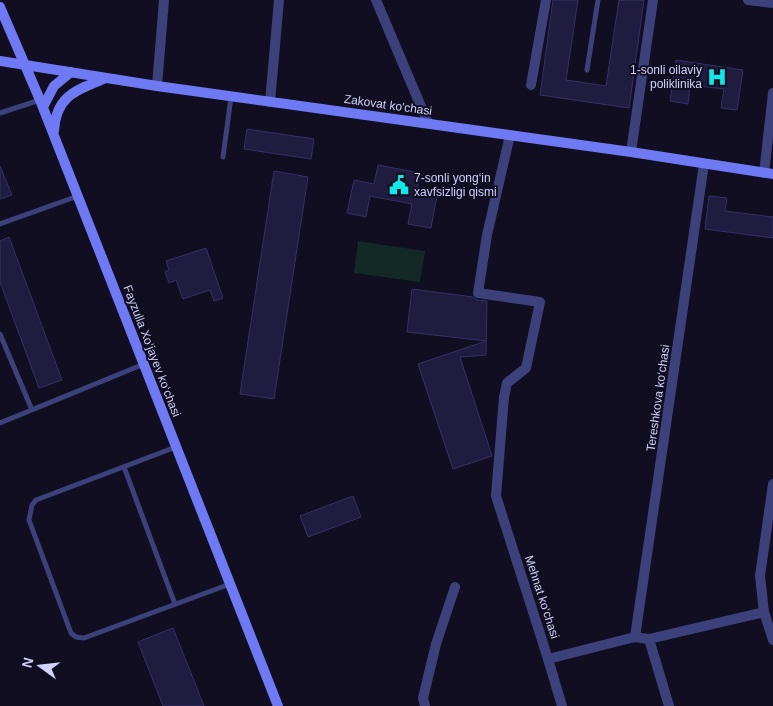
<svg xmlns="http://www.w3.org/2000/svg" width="773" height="706" viewBox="0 0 773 706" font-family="Helvetica,sans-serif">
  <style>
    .green { fill: #122926 }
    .building { fill: #1f1c3f; stroke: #353069 }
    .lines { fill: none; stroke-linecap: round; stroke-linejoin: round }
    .lane { stroke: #3d417b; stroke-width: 5 }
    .street { stroke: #3d417b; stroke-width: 10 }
    .secondary { stroke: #6f79f4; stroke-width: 10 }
    .labels { text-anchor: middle; stroke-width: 4; stroke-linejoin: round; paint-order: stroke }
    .poi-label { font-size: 12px; fill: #d1d1fc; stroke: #100e20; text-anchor: end }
    .street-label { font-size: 12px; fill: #d1d1fc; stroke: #100e20 }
  </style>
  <rect width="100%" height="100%" fill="#100e20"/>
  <path class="green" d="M 358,241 L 425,251 L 420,282 L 354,273 Z"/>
  <path class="building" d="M 553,0 L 578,0 L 566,80 L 606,86 L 619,0 L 644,0 L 629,108 L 540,95 Z
    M 676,60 L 743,70 L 737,110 L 721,108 L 724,89 L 690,85 L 688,104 L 670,101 Z
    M 247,129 L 314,139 L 311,159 L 244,149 Z
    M 378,165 L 420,173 L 417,191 L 437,195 L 431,228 L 408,224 L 412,204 L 370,196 L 366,217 L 347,213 L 354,180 L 374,184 Z
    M 0,166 L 12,195 L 0,199 Z
    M 274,171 L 308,177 L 274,399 L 240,394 Z
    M 709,196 L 727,198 L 725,211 L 773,217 L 773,238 L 705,229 Z
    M 9,237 L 62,380 L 39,388 L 0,282 L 0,241 Z
    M 206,248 L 223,298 L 214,301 L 210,290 L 183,299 L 176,280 L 169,283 L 165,272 L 169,270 L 166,261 Z
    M 412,289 L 473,297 L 477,300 L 487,301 L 486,355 L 460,357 L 492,456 L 453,469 L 418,364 L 486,341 L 407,332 Z
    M 353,496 L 361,517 L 308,537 L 300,516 Z
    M 173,628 L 204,706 L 163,706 L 138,642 Z"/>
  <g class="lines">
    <path class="lane" d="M 587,70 L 598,0
      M 0,113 L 40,100
      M 223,157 L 231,97
      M 0,224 L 78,196
      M 0,334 L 32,410
      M 0,423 L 144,364
      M 176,447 L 36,500 L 32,505 L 29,520 L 71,633 L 76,637 L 84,638 L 230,584
      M 124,467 L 175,604"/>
    <path class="street" d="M 376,0 L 428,123
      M 748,0 L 773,3
      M 531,85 L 546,0
      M 157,86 L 164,0
      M 270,102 L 279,0
      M 510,135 L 487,235 L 478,293 L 540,302 L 526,368 L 507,383 L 504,397 L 496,496 L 548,659 L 562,706
      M 631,152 L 653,0
      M 764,173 L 773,93
      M 773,484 L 760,576 L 764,612 L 773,640
      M 635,637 L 704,164
      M 649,639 L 669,706
      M 548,659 L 635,637 L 649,639 L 764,612
      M 425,706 L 423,698 L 436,644 L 455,587"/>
    <path class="secondary" d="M 0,7 L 40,100 L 278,706
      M 0,61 L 157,86 L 631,152 L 773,174
      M 43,107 L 54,86 L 71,72
      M 54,131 C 56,95 77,90 106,78"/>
  </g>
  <defs>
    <symbol id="hospital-bare" viewBox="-9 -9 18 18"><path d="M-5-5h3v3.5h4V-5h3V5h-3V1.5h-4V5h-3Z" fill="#11e7e6" stroke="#100e20" stroke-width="2.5" paint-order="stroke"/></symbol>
    <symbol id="civic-bare" viewBox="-9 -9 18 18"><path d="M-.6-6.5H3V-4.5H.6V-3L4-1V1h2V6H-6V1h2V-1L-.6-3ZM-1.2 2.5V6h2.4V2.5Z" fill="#11e7e6" stroke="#100e20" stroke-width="2.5" paint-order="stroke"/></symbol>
  </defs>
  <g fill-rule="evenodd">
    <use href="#hospital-bare" x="703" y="63" width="28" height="28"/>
    <use href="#civic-bare" x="385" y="171" width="28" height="28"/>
  </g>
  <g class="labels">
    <g class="poi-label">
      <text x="702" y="74">1-sonli oilaviy<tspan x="702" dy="14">poliklinika</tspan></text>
      <text x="414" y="182" text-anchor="start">7-sonli yong‘in<tspan x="414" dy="14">xavfsizligi qismi</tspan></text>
    </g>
    <g class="street-label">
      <text transform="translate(388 105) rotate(8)" y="4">Zakovat ko'chasi</text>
      <text transform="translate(152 351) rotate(69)" y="4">Fayzulla Xo‘jayev ko‘chasi</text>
      <text transform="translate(658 398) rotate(-82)" y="4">Tereshkova ko‘chasi</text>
      <text transform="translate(542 597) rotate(72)" y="4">Mehnat ko‘chasi</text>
    </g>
  </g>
  <g transform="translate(40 666) rotate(285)" stroke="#100e20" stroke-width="4" paint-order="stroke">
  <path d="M0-4L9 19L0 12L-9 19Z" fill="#d1d1fc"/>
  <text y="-8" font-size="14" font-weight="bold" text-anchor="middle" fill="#d1d1fc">N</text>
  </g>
</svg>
